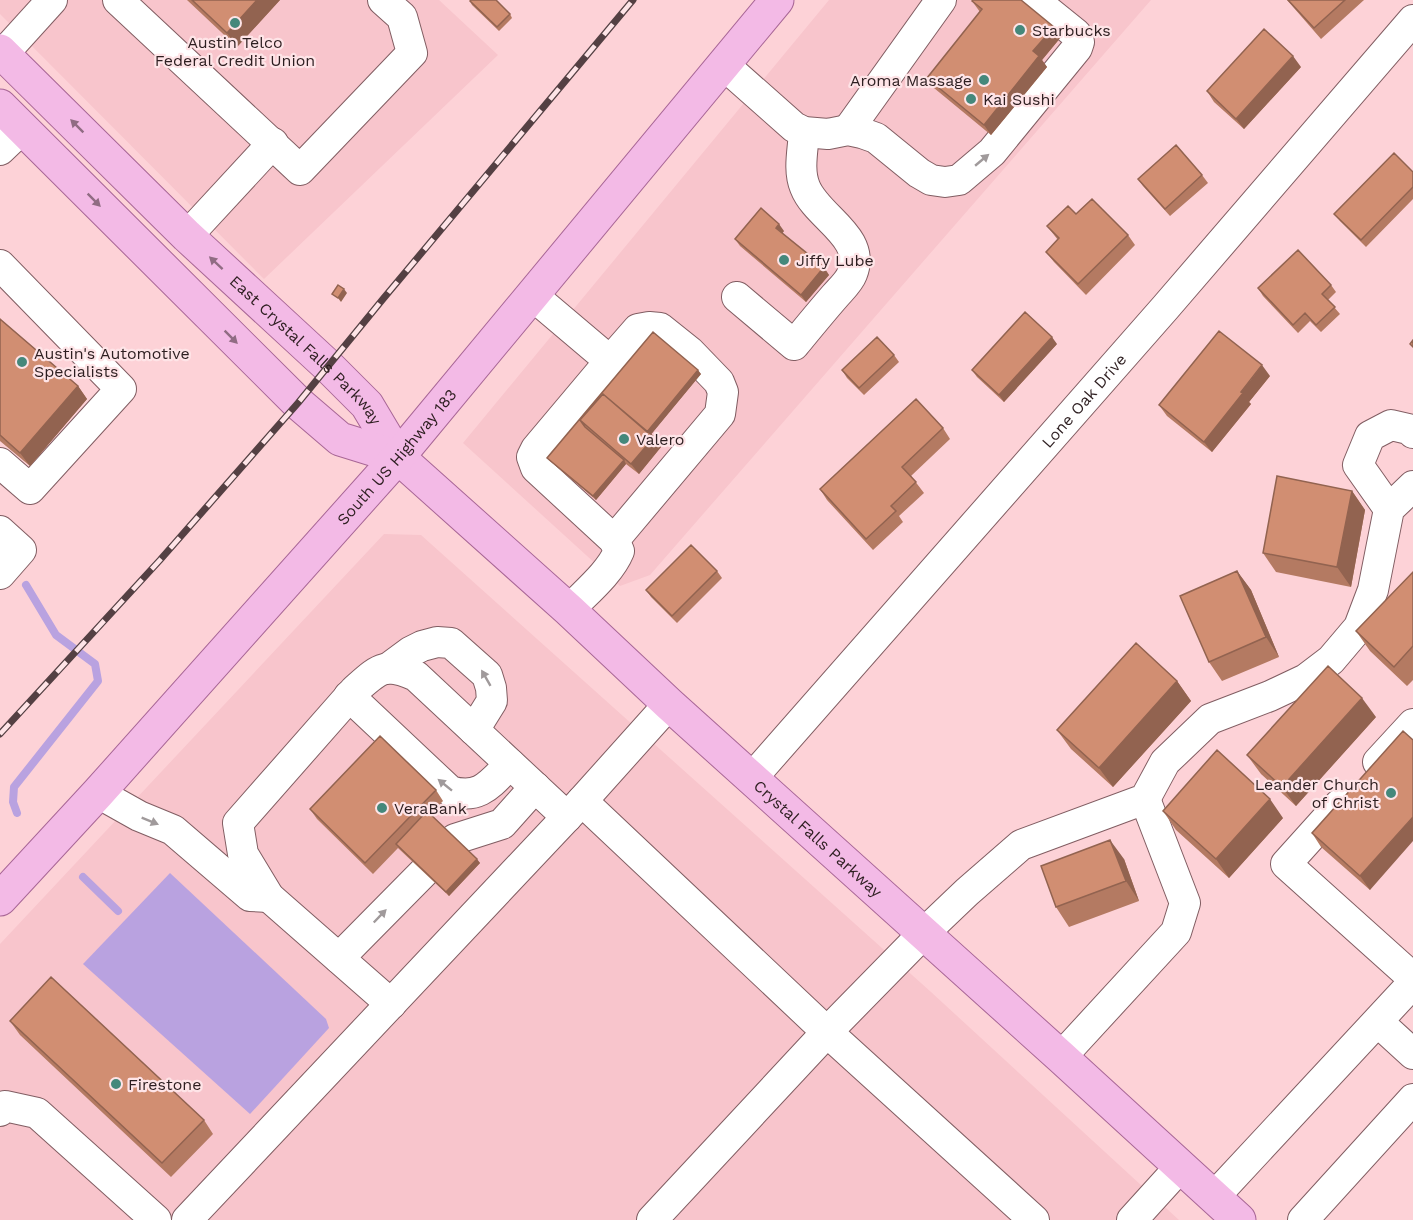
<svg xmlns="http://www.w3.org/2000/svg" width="1413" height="1220" viewBox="0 0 1413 1220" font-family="'Work Sans',sans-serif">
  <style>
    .built { fill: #f8c5cc }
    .water { fill: #b9a2e0 }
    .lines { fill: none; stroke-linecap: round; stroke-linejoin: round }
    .stream { stroke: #b9a2e0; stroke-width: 8 }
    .minor-casing { stroke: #815d62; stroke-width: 32 }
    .major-casing { stroke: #a86696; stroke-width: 35 }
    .minor { stroke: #fff; stroke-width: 30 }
    .major { stroke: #f3bae6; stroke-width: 33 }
    .rail-casing { stroke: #544043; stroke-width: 7 }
    .rail { stroke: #fee4e7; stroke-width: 4.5; stroke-dasharray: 14; stroke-linecap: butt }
    .wall { fill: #b47a62 }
    .shaded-wall { fill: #926350 }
    .building { fill: #d18e72; stroke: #926350; stroke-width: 1.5 }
    .oneway { fill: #906c83 }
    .oneway2 { fill: #a09a9b }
    .poi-dot { fill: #45887b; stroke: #fee4e7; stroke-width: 2 }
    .labels { text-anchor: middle; stroke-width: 4.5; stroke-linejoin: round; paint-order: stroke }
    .poi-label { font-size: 16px; fill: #2d1e20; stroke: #fee4e7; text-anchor: start }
    .street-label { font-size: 16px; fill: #2d1e20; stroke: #fee4e7 }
  </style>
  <rect width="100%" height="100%" fill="#fdd2d7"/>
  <path class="built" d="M 0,0 L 439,0 L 498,55 L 264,279 L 0,14 Z
    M 829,0 L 1151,0 L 650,575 L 620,586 L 463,443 Z
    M 384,534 L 421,535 L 931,992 L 1179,1220 L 0,1220 L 0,944 Z"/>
  <path class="water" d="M 170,873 L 326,1019 L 329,1028 L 250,1114 L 83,964 Z"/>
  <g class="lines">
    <path class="stream" d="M 17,813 L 13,802 L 14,787 L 98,681 L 95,664 L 56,635 L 26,585
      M 83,877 L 118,911"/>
    <defs>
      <g id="minor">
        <path d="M 118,0 L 300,170 L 412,53 L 402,17 L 383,0"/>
        <path d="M 4,53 L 52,0"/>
        <path d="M 724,65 L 794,127 L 804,132 L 828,134 L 848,130 L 862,133 L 876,138 L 919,173 L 931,180 L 945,182 L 959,180 L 992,152 L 1077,48 L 1079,42 L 1076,34 L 1034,0"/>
        <path d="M 848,130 L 941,0"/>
        <path d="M 0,150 L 22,129"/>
        <path d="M 187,236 L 273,143"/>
        <path d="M 0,265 L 121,389 L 30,489 L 0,463"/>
        <path d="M 532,295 L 610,361 L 536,449 L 532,457 L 536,468 L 614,540 L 619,551 C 610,573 585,593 569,610"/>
        <path d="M 737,297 L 794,345 C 808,328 821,312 835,296 C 841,289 849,282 852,274 C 867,236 817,218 805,187 C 798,170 803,150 804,132"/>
        <path d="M 610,361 L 638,329 L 649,327 L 660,328 L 690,352 L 719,382 L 723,392 L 720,414 L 614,540"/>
        <path d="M 1389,509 L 1358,465 L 1370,436 L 1391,425 L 1412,430 L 1413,433"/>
        <path d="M 0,531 L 21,550 L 0,574"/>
        <path d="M 387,669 L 410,652 L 422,646 L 437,642 L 451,643 L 487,675 L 491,688 L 492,701 L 474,730"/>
        <path d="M 349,696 L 450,791 C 480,800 490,784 510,764"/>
        <path d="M 1378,762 L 1413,724"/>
        <path id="s1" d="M 751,779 L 1165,308 L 1413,20"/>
        <path d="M 98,793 L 139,816 L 173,830 L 250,896 L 269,897"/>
        <path d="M 582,801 L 827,1032 L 1034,1220"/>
        <path d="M 1340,804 L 1286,864 L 1413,978"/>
        <path d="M 455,839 L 502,824 L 535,787"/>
        <path d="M 339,958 L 424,872"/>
        <path d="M 391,1004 L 269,897 L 243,854 L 238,823 L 355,690 C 380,668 384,662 416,676 L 567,817"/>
        <path d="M 1378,1022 L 1413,1054"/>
        <path d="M 1061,1057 L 1176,932 L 1185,903 L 1145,799"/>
        <path d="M 0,1111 L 5,1106 L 37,1113 L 156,1220"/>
        <path d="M 1214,1197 L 1413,983"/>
        <path d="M 187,1220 L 582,801 L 669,704"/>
        <path d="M 652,1220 L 827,1032 L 924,933 L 967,892 L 1021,845 L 1145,799 L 1165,762 L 1210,719 L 1270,696 L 1306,679 L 1331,660 L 1359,627 L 1373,590 L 1389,509 L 1413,486"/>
        <path d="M 1132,1220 L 1181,1166"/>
        <path d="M 1303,1220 L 1413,1099"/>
      </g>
      <g id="major">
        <path id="s2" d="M 0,51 L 187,236 L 328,366 L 367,405 L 398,457 L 569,610 L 669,704 L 1061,1057 L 1239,1220"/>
        <path d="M 0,106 L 298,403 L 340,439 L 398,457"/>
        <path id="s3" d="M 0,899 L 98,793 L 398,457 L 777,0"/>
      </g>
    </defs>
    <use href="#minor" class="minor-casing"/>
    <use href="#major" class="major-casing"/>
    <use href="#minor" class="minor"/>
    <use href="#major" class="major"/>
    <defs>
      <path id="rail" d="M 0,734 L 160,560 L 298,403 L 383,299 L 633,0"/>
    </defs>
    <use href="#rail" class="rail-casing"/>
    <use href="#rail" class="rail"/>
  </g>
  <path class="wall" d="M 187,0 L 280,0 L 237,47 Z
    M 1287,0 L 1364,0 L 1321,39 Z
    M 470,1 L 510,14 L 512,18 L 499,31 L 472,5 Z
    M 972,1 L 1061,37 L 1042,60 L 1047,67 L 991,135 L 934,88 L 927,78 L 980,12 Z
    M 1301,67 L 1244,129 L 1214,102 L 1207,91 Z
    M 1413,172 L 1413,199 L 1366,247 L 1340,221 L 1334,214 Z
    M 1202,175 L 1208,183 L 1170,216 L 1143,186 L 1138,179 Z
    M 1076,214 L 1128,235 L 1135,245 L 1086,295 L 1054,262 L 1046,252 L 1058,240 L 1047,226 Z
    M 784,231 L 782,233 L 829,275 L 806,302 L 740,246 L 735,239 Z
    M 1331,285 L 1336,292 L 1328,300 L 1340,314 L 1321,332 L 1310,321 L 1298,333 L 1263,296 L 1258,288 Z
    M 0,319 L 78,386 L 87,399 L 30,466 L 0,441 Z
    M 653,332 L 701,374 L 651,434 L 661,447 L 639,474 L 626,464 L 596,500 L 550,461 L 547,458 Z
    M 1057,344 L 1004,402 L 977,377 L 972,370 Z
    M 894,355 L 899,362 L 864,395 L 847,378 L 842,370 Z
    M 1270,376 L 1249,402 L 1251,404 L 1212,452 L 1167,416 L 1159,405 Z
    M 943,428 L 950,439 L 911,476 L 924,493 L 899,516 L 903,522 L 873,550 L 827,500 L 820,489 Z
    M 1352,491 L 1365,510 L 1351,587 L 1276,572 L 1263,553 Z
    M 717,571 L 722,578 L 677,623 L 651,597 L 646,590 Z
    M 1237,571 L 1251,590 L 1279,657 L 1222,681 L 1209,662 Z
    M 1413,572 L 1413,680 L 1407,686 L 1370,651 L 1356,631 Z
    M 1177,681 L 1191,701 L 1113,787 L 1071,749 L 1057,730 Z
    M 1376,717 L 1296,806 L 1261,774 L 1247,755 Z
    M 1413,740 L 1370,890 L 1321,847 L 1312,833 Z
    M 436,790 L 443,801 L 430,814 L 480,863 L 449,896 L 398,848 L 373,874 L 317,819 L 310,809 Z
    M 1163,811 L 1283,818 L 1229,878 L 1176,830 Z
    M 1124,859 L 1139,901 L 1069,927 L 1056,907 Z
    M 10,1021 L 204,1120 L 213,1134 L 171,1177 L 20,1035 Z"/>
  <path class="shaded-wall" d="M 257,0 L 280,0 L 237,47 L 227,33 Z
    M 1054,27 L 1061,37 L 1042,60 L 1047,67 L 991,135 L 984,125 L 1033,51 Z
    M 1293,56 L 1301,67 L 1244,129 L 1236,119 Z
    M 779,224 L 784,231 L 781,235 L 776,228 Z
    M 824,267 L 829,275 L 806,302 L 801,295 Z
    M 344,289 L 347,293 L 341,302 L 338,298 Z
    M 1052,337 L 1057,344 L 1004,402 L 999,395 Z
    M 1262,365 L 1270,376 L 1249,402 L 1251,404 L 1212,452 L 1204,442 Z
    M 698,370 L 701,374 L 649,437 L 646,433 Z
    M 78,386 L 87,399 L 30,466 L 20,453 Z
    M 654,437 L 661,447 L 639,474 L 631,464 Z
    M 624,460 L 626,464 L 596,500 L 593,496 Z
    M 1352,491 L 1365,510 L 1351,587 L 1337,567 Z
    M 1237,571 L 1251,590 L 1279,657 L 1266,637 Z
    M 1177,681 L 1191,701 L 1113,787 L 1099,768 Z
    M 1362,698 L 1376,717 L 1296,806 L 1282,787 Z
    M 1270,799 L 1283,818 L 1229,878 L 1216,859 Z
    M 1413,817 L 1413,841 L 1370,890 L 1360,876 Z
    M 1110,840 L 1124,859 L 1139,901 L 1126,881 Z
    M 477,859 L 480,863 L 449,896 L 446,892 Z"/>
  <path class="building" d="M 192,0 L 257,0 L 227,33 Z
    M 471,0 L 496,0 L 510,14 L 497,27 L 470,1 Z
    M 973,0 L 1021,0 L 1054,27 L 1033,51 L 1039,56 L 984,125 L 927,78 L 982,9 L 972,1 Z
    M 1288,0 L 1345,0 L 1314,28 Z
    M 1264,29 L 1293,56 L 1236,119 L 1207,91 Z
    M 1176,145 L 1202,175 L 1165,209 L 1138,179 Z
    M 1394,153 L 1413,172 L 1413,187 L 1361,240 L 1334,214 Z
    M 1092,199 L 1128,235 L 1078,284 L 1046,252 L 1059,238 L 1047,226 L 1068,206 L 1076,214 Z
    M 761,208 L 779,224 L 776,228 L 824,267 L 801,295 L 735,239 Z
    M 1298,250 L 1331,285 L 1322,294 L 1335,307 L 1316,325 L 1305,313 L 1293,325 L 1258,288 Z
    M 338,285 L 344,289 L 338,298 L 332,294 Z
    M 1025,312 L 1052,337 L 999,395 L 972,370 Z
    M 0,319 L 78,386 L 20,453 L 0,435 Z
    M 1219,331 L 1262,365 L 1241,392 L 1243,393 L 1204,442 L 1159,405 Z
    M 653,332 L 698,370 L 647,432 L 603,394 L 580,420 L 585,427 L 624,460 L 593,496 L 547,458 Z
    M 877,337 L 894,355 L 859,388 L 842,370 Z
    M 1413,340 L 1413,347 L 1410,344 Z
    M 603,394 L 654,437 L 631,464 L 580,420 Z
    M 916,399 L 943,428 L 902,467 L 916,482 L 891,506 L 896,511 L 866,539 L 820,489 Z
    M 1277,476 L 1352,491 L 1337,567 L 1263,553 Z
    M 691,545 L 717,571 L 672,616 L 646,590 Z
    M 1237,571 L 1266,637 L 1209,662 L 1180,596 Z
    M 1413,572 L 1413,646 L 1394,667 L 1356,631 Z
    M 1136,643 L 1177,681 L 1099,768 L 1057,730 Z
    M 1328,666 L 1362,698 L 1282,787 L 1247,755 Z
    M 1403,731 L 1413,740 L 1413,817 L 1360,876 L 1312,833 Z
    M 380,736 L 436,790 L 365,863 L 310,809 Z
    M 1217,750 L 1270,799 L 1216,859 L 1163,811 Z
    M 427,811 L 477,859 L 446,892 L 396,844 Z
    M 1110,840 L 1126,881 L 1056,907 L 1041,866 Z
    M 51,977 L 204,1120 L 162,1163 L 10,1021 Z"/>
  <defs><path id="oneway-solid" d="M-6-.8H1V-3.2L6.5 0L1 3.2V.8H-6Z" transform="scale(1.5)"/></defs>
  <g class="oneway">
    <use href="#oneway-solid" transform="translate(77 126) rotate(-135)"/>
    <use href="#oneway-solid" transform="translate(94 200) rotate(45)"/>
    <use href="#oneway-solid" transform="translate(216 263) rotate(-137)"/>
    <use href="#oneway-solid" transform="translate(231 337) rotate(45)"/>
  </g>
  <g class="oneway2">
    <use href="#oneway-solid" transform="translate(982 160) rotate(-40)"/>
    <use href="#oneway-solid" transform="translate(486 678) rotate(-120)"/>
    <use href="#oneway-solid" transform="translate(445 785) rotate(-141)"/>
    <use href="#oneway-solid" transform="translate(150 821) rotate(22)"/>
    <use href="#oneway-solid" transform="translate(380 916) rotate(-46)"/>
  </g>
  <g class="poi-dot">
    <circle cx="235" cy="23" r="6"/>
    <circle cx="1020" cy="30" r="6"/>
    <circle cx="984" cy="80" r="6"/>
    <circle cx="971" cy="99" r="6"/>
    <circle cx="784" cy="260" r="6"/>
    <circle cx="22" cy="362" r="6"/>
    <circle cx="624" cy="439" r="6"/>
    <circle cx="1391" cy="793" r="6"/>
    <circle cx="382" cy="808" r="6"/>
    <circle cx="116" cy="1084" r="6"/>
  </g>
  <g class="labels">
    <g class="poi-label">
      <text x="1032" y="36">Starbucks</text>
      <text x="235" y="48" text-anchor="middle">Austin Telco<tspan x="235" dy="18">Federal Credit Union</tspan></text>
      <text x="972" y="86" text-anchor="end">Aroma Massage</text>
      <text x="983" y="105">Kai Sushi</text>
      <text x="796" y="266">Jiffy Lube</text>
      <text x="34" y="359">Austin's Automotive<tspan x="34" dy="18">Specialists</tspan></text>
      <text x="636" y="445">Valero</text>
      <text x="1379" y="790" text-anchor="end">Leander Church<tspan x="1379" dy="18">of Christ</tspan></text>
      <text x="394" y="814">VeraBank</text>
      <text x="128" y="1090">Firestone</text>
    </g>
    <g class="street-label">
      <text dy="6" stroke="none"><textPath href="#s2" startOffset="428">East Crystal Falls Parkway</textPath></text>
      <text dy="6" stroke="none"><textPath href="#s1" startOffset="504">Lone Oak Drive</textPath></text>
      <text dy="6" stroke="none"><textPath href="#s3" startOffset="594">South US Highway 183</textPath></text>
      <text dy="6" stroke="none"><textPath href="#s2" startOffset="1138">Crystal Falls Parkway</textPath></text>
    </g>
  </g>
</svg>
